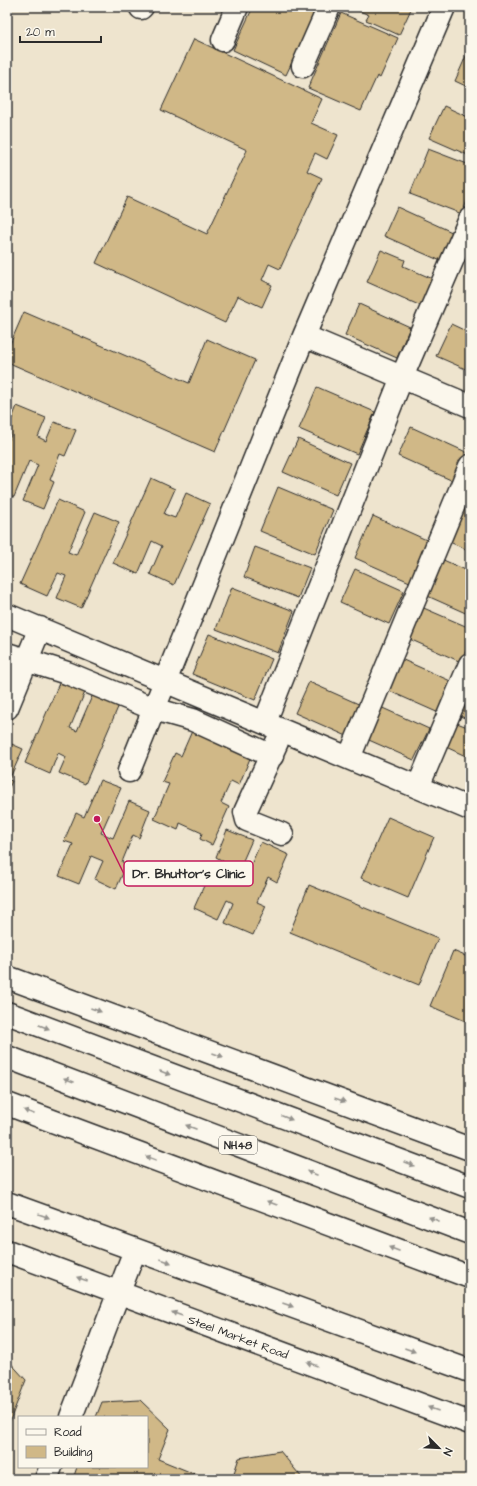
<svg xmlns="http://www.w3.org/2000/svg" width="477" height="1486" viewBox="0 0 477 1486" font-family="'Architects Daughter',sans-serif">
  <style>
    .building { fill: #d0b887; stroke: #2b2b2b }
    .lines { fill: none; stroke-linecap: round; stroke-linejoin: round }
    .minor-casing { stroke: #2b2b2b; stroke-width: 25 }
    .highway-casing { stroke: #2b2b2b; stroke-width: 25 }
    .minor { stroke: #fbf7ec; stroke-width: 22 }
    .highway { stroke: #fbf7ec; stroke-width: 22 }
    .oneway { fill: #93918c }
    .labels { text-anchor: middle; stroke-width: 3; stroke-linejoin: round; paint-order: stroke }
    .shield { fill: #fbf7ec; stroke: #696865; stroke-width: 1 }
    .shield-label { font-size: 11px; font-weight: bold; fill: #2b2b2b }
    .street-label { font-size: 12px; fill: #2b2b2b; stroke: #fbf7ec }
    .leader { fill: none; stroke: #c2185b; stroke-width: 1.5 }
    .callout-dot { fill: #c2185b; stroke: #fbf7ec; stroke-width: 1.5 }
    .callout { fill: #fbf7ec; stroke: #c2185b; stroke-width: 1.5 }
    .callout-label { font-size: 13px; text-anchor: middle; font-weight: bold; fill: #2b2b2b }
  </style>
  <rect width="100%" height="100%" fill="#eee4ce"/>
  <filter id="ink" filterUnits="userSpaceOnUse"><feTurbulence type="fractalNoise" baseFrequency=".025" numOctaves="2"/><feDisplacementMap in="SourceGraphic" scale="8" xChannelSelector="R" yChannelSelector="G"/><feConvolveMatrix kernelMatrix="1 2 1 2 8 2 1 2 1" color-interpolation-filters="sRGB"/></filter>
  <g filter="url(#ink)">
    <path class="building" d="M 214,7 L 227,7 L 225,12 Z
      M 253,7 L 318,7 L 286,75 L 233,50 Z
      M 357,7 L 412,7 L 399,35 L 366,20 L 369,15 L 357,10 Z
      M 341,13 L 398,38 L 380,78 L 377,76 L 361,111 L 308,88 Z
      M 194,39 L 322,99 L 311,123 L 338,135 L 327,159 L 315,153 L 307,171 L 322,178 L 280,269 L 269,264 L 262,280 L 272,285 L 262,307 L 238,296 L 225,323 L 96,263 L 127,197 L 207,234 L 247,150 L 161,110 Z
      M 470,47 L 470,88 L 455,81 Z
      M 444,106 L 470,118 L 470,156 L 429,138 Z
      M 428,149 L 470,165 L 470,193 L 462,214 L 410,194 Z
      M 397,207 L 454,233 L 441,261 L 384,236 Z
      M 381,250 L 405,260 L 403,266 L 433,279 L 421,306 L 367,282 Z
      M 359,304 L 410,327 L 397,358 L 345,335 Z
      M 24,312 L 189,383 L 207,339 L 255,360 L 215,452 L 7,362 L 7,351 Z
      M 451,324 L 470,333 L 470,371 L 436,356 Z
      M 317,387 L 375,412 L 357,454 L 299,429 Z
      M 17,406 L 46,418 L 38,437 L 46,441 L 54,422 L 76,430 L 65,456 L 60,454 L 50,480 L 54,482 L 43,509 L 23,501 L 38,465 L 29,461 L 14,497 L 7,494 L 7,444 L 11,435 L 7,434 L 7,431 Z
      M 411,427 L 466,452 L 453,481 L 398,456 Z
      M 298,439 L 350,463 L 336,495 L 283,472 Z
      M 151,478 L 175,489 L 164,514 L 175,518 L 186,493 L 210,504 L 174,585 L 150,574 L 162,546 L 152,541 L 138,574 L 113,563 Z
      M 278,487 L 333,510 L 315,554 L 260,531 Z
      M 58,500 L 85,512 L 68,552 L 76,555 L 95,512 L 119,522 L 81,608 L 57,598 L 66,576 L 58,573 L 47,596 L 20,584 Z
      M 461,504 L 470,508 L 470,551 L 445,540 Z
      M 373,516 L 431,542 L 412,583 L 355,558 Z
      M 255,547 L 310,568 L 298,598 L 244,577 Z
      M 439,558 L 470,572 L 470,615 L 423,594 Z
      M 355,569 L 404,591 L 389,624 L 340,602 Z
      M 232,587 L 294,611 L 278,653 L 216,629 Z
      M 419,606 L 470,628 L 470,642 L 461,662 L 405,637 Z
      M 209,634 L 272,659 L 255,700 L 192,674 Z
      M 401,659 L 455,683 L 441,714 L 387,690 Z
      M 60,681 L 85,692 L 70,728 L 77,731 L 93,694 L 119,705 L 85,784 L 59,773 L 66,757 L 58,753 L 50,774 L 25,763 Z
      M 309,682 L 363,706 L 349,737 L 295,713 Z
      M 470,693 L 470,720 L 460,716 Z
      M 376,705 L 429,729 L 414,760 L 362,737 Z
      M 457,723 L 470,728 L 470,758 L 446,747 Z
      M 192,731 L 251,756 L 239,785 L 231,781 L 221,803 L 229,807 L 212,845 L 200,839 L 202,833 L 180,823 L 178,830 L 154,819 L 169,784 L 162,782 L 175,753 L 181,756 Z
      M 7,742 L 23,749 L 9,780 L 12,781 L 7,792 Z
      M 100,780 L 121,788 L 101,833 L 113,838 L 129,801 L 150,810 L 139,838 L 133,835 L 122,862 L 127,864 L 116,889 L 95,879 L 103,861 L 91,856 L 79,884 L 59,876 L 73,844 L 64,841 L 76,813 L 84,817 Z
      M 388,817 L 434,837 L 408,898 L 361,878 Z
      M 227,830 L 252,840 L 238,872 L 246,876 L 261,842 L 289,855 L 277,882 L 268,877 L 257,902 L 266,906 L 253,935 L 225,923 L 233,903 L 227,900 L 218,919 L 194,908 L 207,879 L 214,882 L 223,861 L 216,857 Z
      M 309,885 L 438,938 L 419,985 L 290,932 Z
      M 453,951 L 470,958 L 470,1023 L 430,1006 Z
      M 7,1359 L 26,1380 L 7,1428 Z
      M 140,1400 L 170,1429 L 158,1459 L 207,1479 L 73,1479 L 77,1467 L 147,1467 L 147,1417 L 96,1417 L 102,1402 Z
      M 280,1451 L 303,1479 L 232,1479 L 239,1458 Z"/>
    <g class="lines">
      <defs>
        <path id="minor" d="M 141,8 L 142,7
          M 223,40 L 237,7
          M 303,66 L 329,7
          M 304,336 L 470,406
          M 7,615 L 470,809
          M 7,654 L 67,673 L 154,709 L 193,720 L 272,756
          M 7,708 L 40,628
          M 265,722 L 402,377 L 470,219
          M 277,742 L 245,812 L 247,820 L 282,834
          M 349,758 L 470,466
          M 129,771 L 304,336 L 444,7
          M 418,787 L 470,664
          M 7,977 L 470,1149
          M 7,1104 L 470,1277
          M 7,1203 L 470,1371
          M 7,1251 L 470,1423
          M 71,1417 L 135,1250
          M 46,1479 L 51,1467"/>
        <path id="highway" d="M 7,1013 L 470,1187
          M 7,1057 L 470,1233"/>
      </defs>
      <use href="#minor" class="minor-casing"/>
      <use href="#highway" class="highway-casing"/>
      <use href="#minor" class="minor"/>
      <use href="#highway" class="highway"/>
    </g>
    <defs><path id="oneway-solid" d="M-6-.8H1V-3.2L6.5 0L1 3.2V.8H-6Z"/></defs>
    <g class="oneway">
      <use href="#oneway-solid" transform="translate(96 1010) rotate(20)"/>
      <use href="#oneway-solid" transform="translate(44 1027) rotate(21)"/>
      <use href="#oneway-solid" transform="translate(218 1055) rotate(20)"/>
      <use href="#oneway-solid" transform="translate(165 1073) rotate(21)"/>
      <use href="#oneway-solid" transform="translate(69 1080) rotate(-159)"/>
      <use href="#oneway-solid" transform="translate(340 1100) rotate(20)"/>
      <use href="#oneway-solid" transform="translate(29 1112) rotate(-159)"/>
      <use href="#oneway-solid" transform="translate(287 1118) rotate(21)"/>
      <use href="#oneway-solid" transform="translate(191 1127) rotate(-159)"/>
      <use href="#oneway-solid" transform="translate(151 1158) rotate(-159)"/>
      <use href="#oneway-solid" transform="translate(409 1164) rotate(21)"/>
      <use href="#oneway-solid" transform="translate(312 1173) rotate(-159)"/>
      <use href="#oneway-solid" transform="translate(272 1203) rotate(-159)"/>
      <use href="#oneway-solid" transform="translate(44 1216) rotate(20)"/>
      <use href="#oneway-solid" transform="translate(434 1219) rotate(-159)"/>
      <use href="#oneway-solid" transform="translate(394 1249) rotate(-159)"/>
      <use href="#oneway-solid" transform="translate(166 1261) rotate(20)"/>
      <use href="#oneway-solid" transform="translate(82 1279) rotate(-160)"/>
      <use href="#oneway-solid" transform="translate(288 1305) rotate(20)"/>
      <use href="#oneway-solid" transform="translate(177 1314) rotate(-160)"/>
      <use href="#oneway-solid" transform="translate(410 1350) rotate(20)"/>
      <use href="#oneway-solid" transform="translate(312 1364) rotate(-160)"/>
      <use href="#oneway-solid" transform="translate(433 1409) rotate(-160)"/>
    </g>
  </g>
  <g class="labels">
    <rect class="shield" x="219" y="1136" width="38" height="18" rx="3"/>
    <g class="shield-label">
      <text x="238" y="1149">NH48</text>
    </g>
    <g class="street-label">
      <text transform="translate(238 1337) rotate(20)" y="4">Steel Market Road</text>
    </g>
  </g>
  <path class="leader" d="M97 819L124 874"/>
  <circle class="callout-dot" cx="97" cy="819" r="4"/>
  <rect class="callout" x="124" y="861" width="129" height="25" rx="4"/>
  <g class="callout-label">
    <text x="189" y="878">Dr. Bhuttor's Clinic</text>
  </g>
  <rect width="477" height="1486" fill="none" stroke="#fbf7ec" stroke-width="24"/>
  <rect x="12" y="12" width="453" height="1462" fill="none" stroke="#2b2b2b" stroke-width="1.5" filter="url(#ink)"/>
  <rect x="18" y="1416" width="130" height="52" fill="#fbf7ec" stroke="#a8a59f"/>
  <rect x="26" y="1429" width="20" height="6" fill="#fbf7ec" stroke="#a8a59f"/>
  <text x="54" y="1436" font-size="12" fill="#2b2b2b">Road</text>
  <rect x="26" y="1446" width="20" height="12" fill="#d0b887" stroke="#a8a59f"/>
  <text x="54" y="1456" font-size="12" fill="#2b2b2b">Building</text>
  <g transform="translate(439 1448) rotate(114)" stroke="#fbf7ec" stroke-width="3" paint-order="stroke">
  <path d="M0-3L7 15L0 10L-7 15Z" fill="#2b2b2b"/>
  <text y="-6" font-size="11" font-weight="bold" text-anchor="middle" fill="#2b2b2b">N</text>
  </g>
  <path d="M20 36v6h81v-6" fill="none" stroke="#2b2b2b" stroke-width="2"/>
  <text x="26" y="36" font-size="12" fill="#2b2b2b" stroke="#fbf7ec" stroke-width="3" paint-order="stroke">20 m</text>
</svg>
